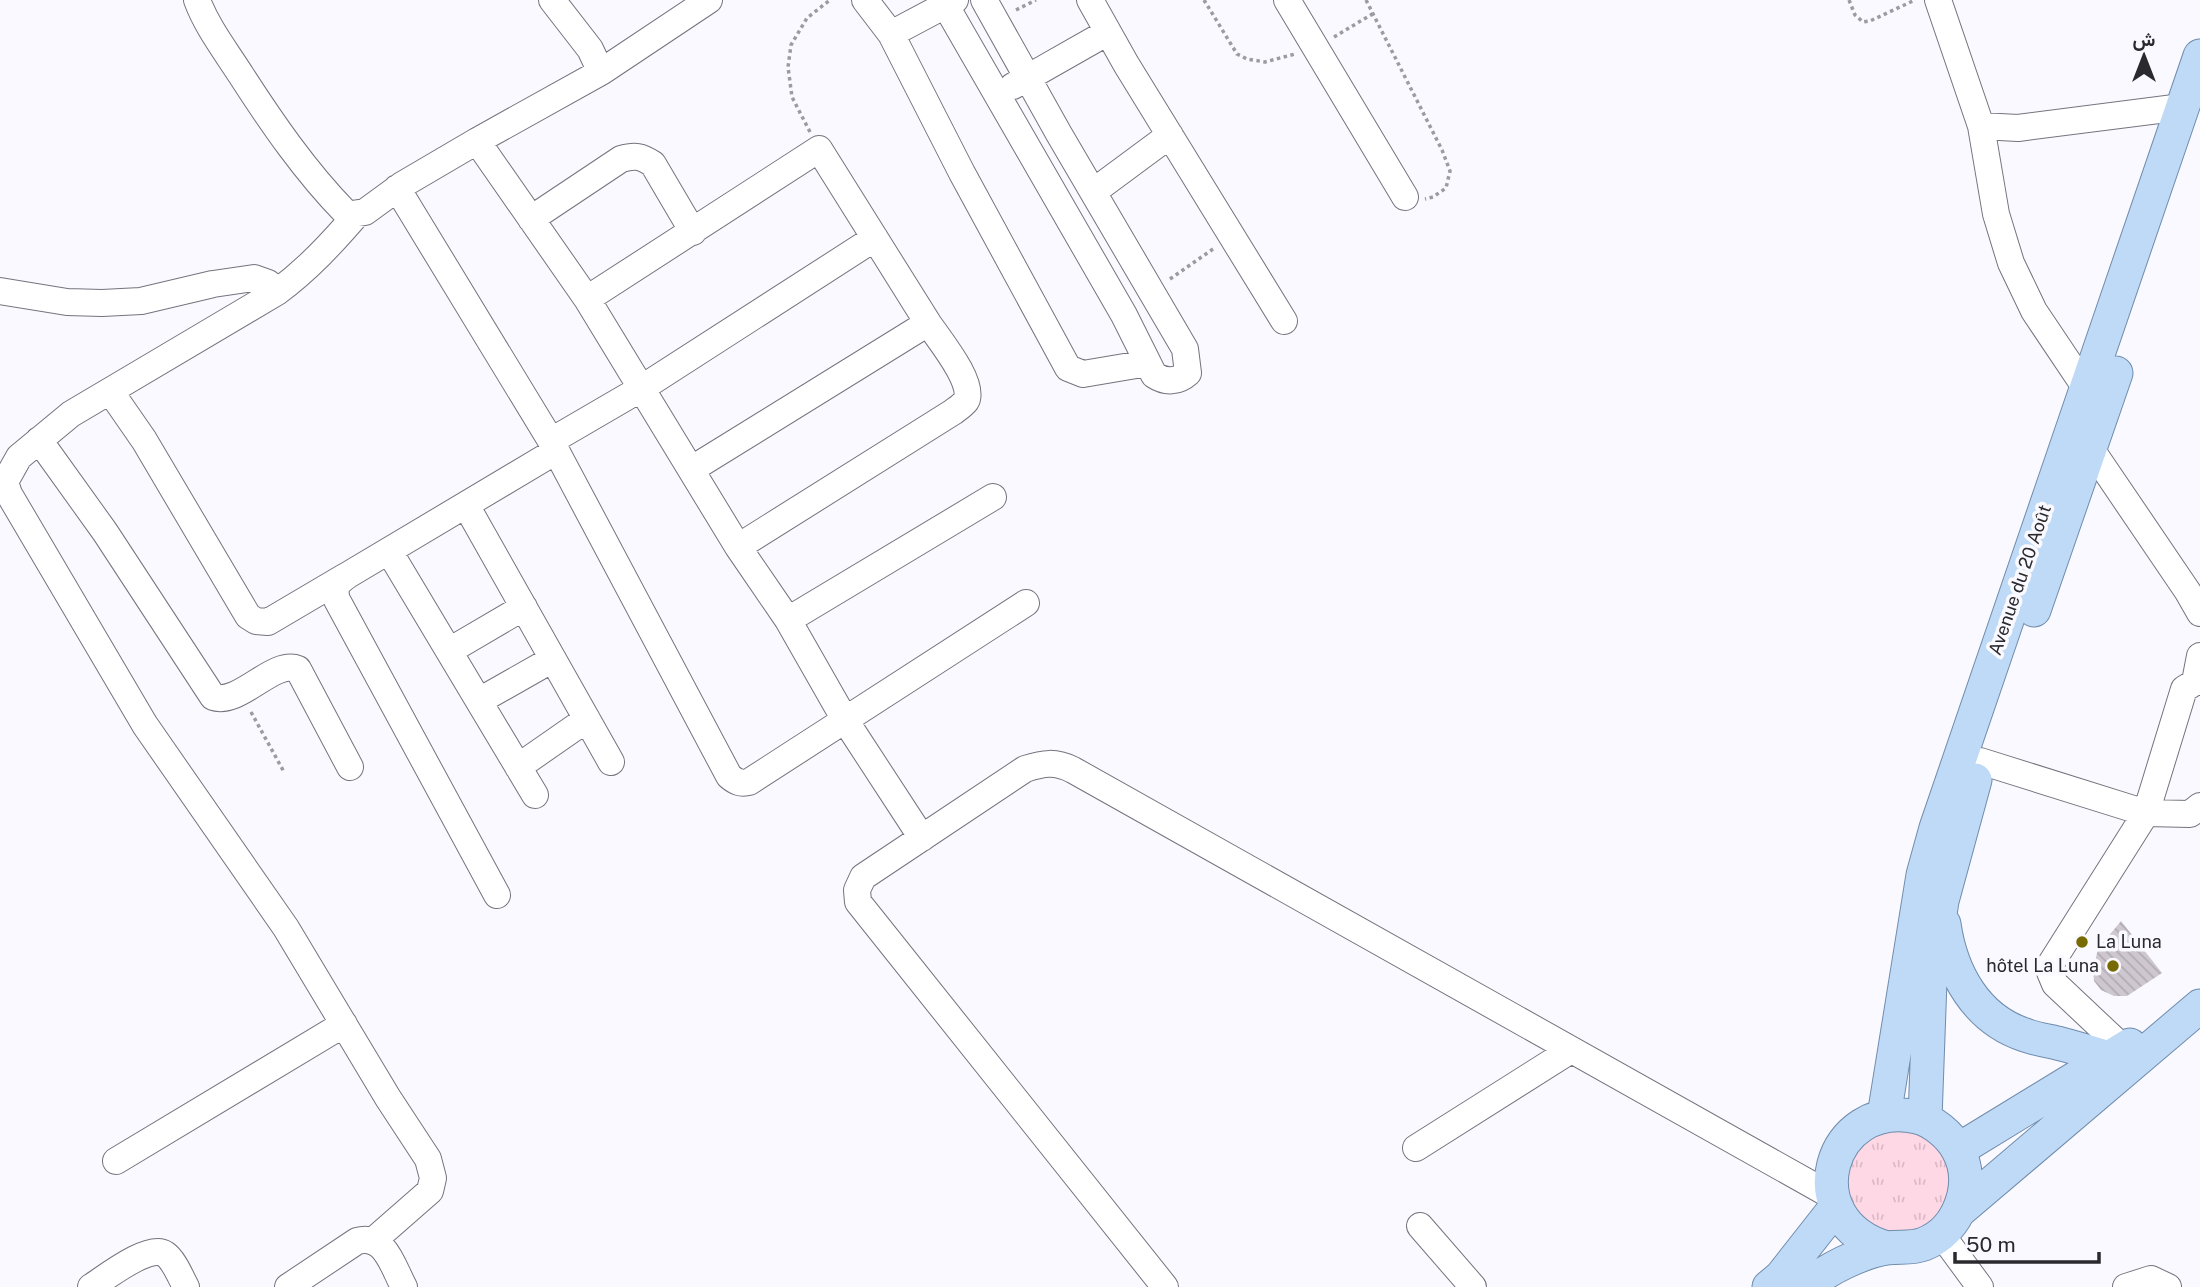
<svg xmlns="http://www.w3.org/2000/svg" width="2200" height="1287" viewBox="0 0 2200 1287" font-family="'Public Sans',Vazirmatn,sans-serif">
  <style>
    .park { fill: url(#park-tufts) }
    .building { fill: url(#building-back-hatch) }
    .lines { fill: none; stroke-linecap: round; stroke-linejoin: round }
    .minor-casing { stroke: #74747e; stroke-width: 28 }
    .major-casing { stroke: #708cac; stroke-width: 35 }
    .path { stroke: #9b9ba0; stroke-width: 3.5; stroke-dasharray: 3.5 3.5; stroke-linecap: butt }
    .minor { stroke: #fff; stroke-width: 26 }
    .major { stroke: #bfdaf6; stroke-width: 33 }
    .poi-dot { fill: #776a01; stroke: #f9f9ff; stroke-width: 2.5 }
    .labels { text-anchor: middle; stroke-width: 7; stroke-linejoin: round; paint-order: stroke }
    .street-label { font-size: 18px; fill: #2a2a2e; stroke: #f9f9ff }
    .poi-label { font-size: 18px; fill: #2a2a2e; stroke: #f9f9ff; text-anchor: start }
  </style>
  <defs>
    <pattern id="park-tufts" width="24" height="20" patternUnits="userSpaceOnUse" patternTransform="scale(1.75)"><rect width="24" height="20" fill="#ffd8e5"/><path d="M3 7l-1-3M5 7V3M7 7l1-3M15 17l-1-3M17 17v-4M19 17l1-3" fill="none" stroke="#dbbac5"/></pattern>
    <pattern id="building-back-hatch" width="6" height="6" patternUnits="userSpaceOnUse" patternTransform="scale(1.75)"><rect width="6" height="6" fill="#cec7cf"/><path d="M-1 5l2 2M0 0l6 6M5-1l2 2" fill="none" stroke="#b1abb2"/></pattern>
  </defs>
  <rect width="100%" height="100%" fill="#f9f9ff"/>
  <path class="park" d="M 1892,1124 L 1905,1124 L 1948,1152 L 1950,1203 L 1923,1231 L 1885,1235 L 1846,1202 L 1849,1151 Z"/>
  <path class="building" d="M 2121,921 L 2162,973 L 2127,996 L 2114,996 L 2101,990 L 2094,981 L 2093,970 L 2098,949 Z"/>
  <g class="lines">
    <defs>
      <path id="minor" d="M 197,0 C 207,27 225,50 241,75 C 272,123 305,171 345,212 L 352,214 L 365,212 L 402,185 L 477,141
        M 552,0 L 590,49 L 601,72
        M 709,0 L 601,72 L 477,141 L 587,299 L 738,547 L 788,620 L 845,720 L 922,838
        M 865,0 L 891,34 L 962,173 L 1068,368 L 1083,374 L 1148,363
        M 1090,0 L 1126,64 L 1284,321
        M 1287,0 L 1405,197
        M 1938,0 L 1981,126 L 1996,214 L 2011,263 L 2034,311 L 2087,390
        M 946,6 L 1124,315 L 1154,375 C 1166,383 1178,382 1188,373 L 1185,349 L 1059,134 L 984,0
        M 891,34 L 955,0
        M 1013,86 L 1108,32
        M 1981,126 L 2018,128 L 2182,107
        M 397,188 L 551,441 L 729,776 C 736,782 741,784 749,782 L 1026,603
        M 1093,192 L 1170,135
        M 357,214 C 332,243 308,269 277,292 L 71,414 L 19,457 L 5,482 L 9,494 L 145,725 L 286,928 L 388,1098 L 428,1159 L 433,1178 L 430,1191 L 374,1240
        M 531,219 L 621,159 C 635,155 641,156 653,164 L 693,232
        M 0,291 L 67,302 L 102,303 L 141,301 L 213,284 L 254,278 L 268,283 L 277,292
        M 587,299 L 819,149 L 928,323 L 692,469
        M 110,391 L 144,440 L 248,616 L 256,621 L 268,622 L 346,576
        M 39,440 L 105,532 L 213,697 C 240,706 273,659 298,669 L 350,767
        M 551,441 L 642,388 L 875,238
        M 2091,449 L 2188,592 L 2200,613
        M 466,505 L 611,762
        M 738,547 L 953,412 C 957,409 963,405 966,401 C 976,384 938,338 928,323
        M 389,551 L 535,795
        M 788,620 L 993,497
        M 449,651 L 524,607
        M 2195,682 L 2200,656
        M 479,701 L 553,659
        M 1980,761 L 2146,813 L 2190,814 L 2200,806
        M 518,767 L 587,719
        M 497,895 L 337,600 C 333,587 338,582 348,575 L 556,451
        M 2123,1048 L 2055,984 L 2050,972 L 2050,965 L 2146,813 L 2184,689 L 2195,682 L 2200,682
        M 1416,1148 L 1571,1050
        M 116,1161 L 344,1024
        M 1420,1226 L 1473,1287
        M 1941,1234 L 1980,1287
        M 91,1287 C 105,1278 150,1243 165,1254 C 174,1260 181,1278 186,1287
        M 288,1287 L 357,1241 C 385,1233 393,1267 404,1287
        M 1165,1287 L 858,902 L 857,890 L 863,877 L 1025,769 C 1044,763 1055,761 1073,770 L 1832,1196
        M 2126,1287 L 2151,1279 L 2168,1287"/>
      <path id="major" d="M 2034,610 L 2116,373
        M 1944,924 C 1951,973 1976,1019 2025,1035 C 2036,1039 2049,1041 2061,1044 C 2077,1048 2092,1053 2108,1058
        M 1884,1116 L 1923,875 L 1936,828 L 2200,56
        M 1925,1119 L 1930,981 L 1942,901 L 1975,780
        M 1958,1150 L 2130,1045
        M 1959,1211 L 2200,1006
        M 1769,1287 L 1781,1277 L 1836,1207
        M 1806,1287 C 1825,1270 1861,1252 1887,1248 C 1900,1246 1911,1249 1924,1244 C 1960,1230 1976,1183 1958,1150 C 1950,1135 1933,1121 1917,1117 C 1830,1097 1792,1220 1887,1248"/>
    </defs>
    <use href="#minor" class="minor-casing"/>
    <use href="#major" class="major-casing"/>
    <path class="path" d="M 1204,0 L 1237,54 L 1247,59 L 1265,62 L 1295,54
      M 1366,0 L 1442,150 L 1450,171 L 1446,188 L 1433,197 L 1425,199
      M 1849,0 L 1855,15 L 1863,22 L 1870,21 L 1915,0
      M 1016,10 L 1036,0
      M 1334,37 L 1374,13
      M 810,132 L 792,97 L 788,67 L 791,45 L 807,18 L 830,0
      M 1170,279 L 1213,249
      M 251,712 L 284,772"/>
    <use href="#minor" class="minor"/>
    <use href="#major" class="major"/>
  </g>
  <g class="poi-dot">
    <circle cx="2082" cy="942" r="7"/>
    <circle cx="2113" cy="966" r="7"/>
  </g>
  <g class="labels">
    <g class="street-label">
      <text transform="translate(2020 580) rotate(-71)" y="6">Avenue du 20 Août</text>
    </g>
    <g class="poi-label">
      <text x="2096" y="948">La Luna</text>
      <text x="2099" y="972" text-anchor="end">hôtel La Luna</text>
    </g>
  </g>
  <g transform="translate(2144 56)" stroke="#f9f9ff" stroke-width="5" paint-order="stroke">
  <path d="M0-5L12 26L0 18L-12 26Z" fill="#2a2a2e"/>
  <text y="-10" font-size="19" font-weight="bold" text-anchor="middle" fill="#2a2a2e">ش</text>
  </g>
  <path d="M1955 1252v10h144v-10" fill="none" stroke="#2a2a2e" stroke-width="3.5"/>
  <text x="1966" y="1252" font-size="21" fill="#2a2a2e" stroke="#f9f9ff" stroke-width="5" paint-order="stroke">50 m</text>
</svg>
